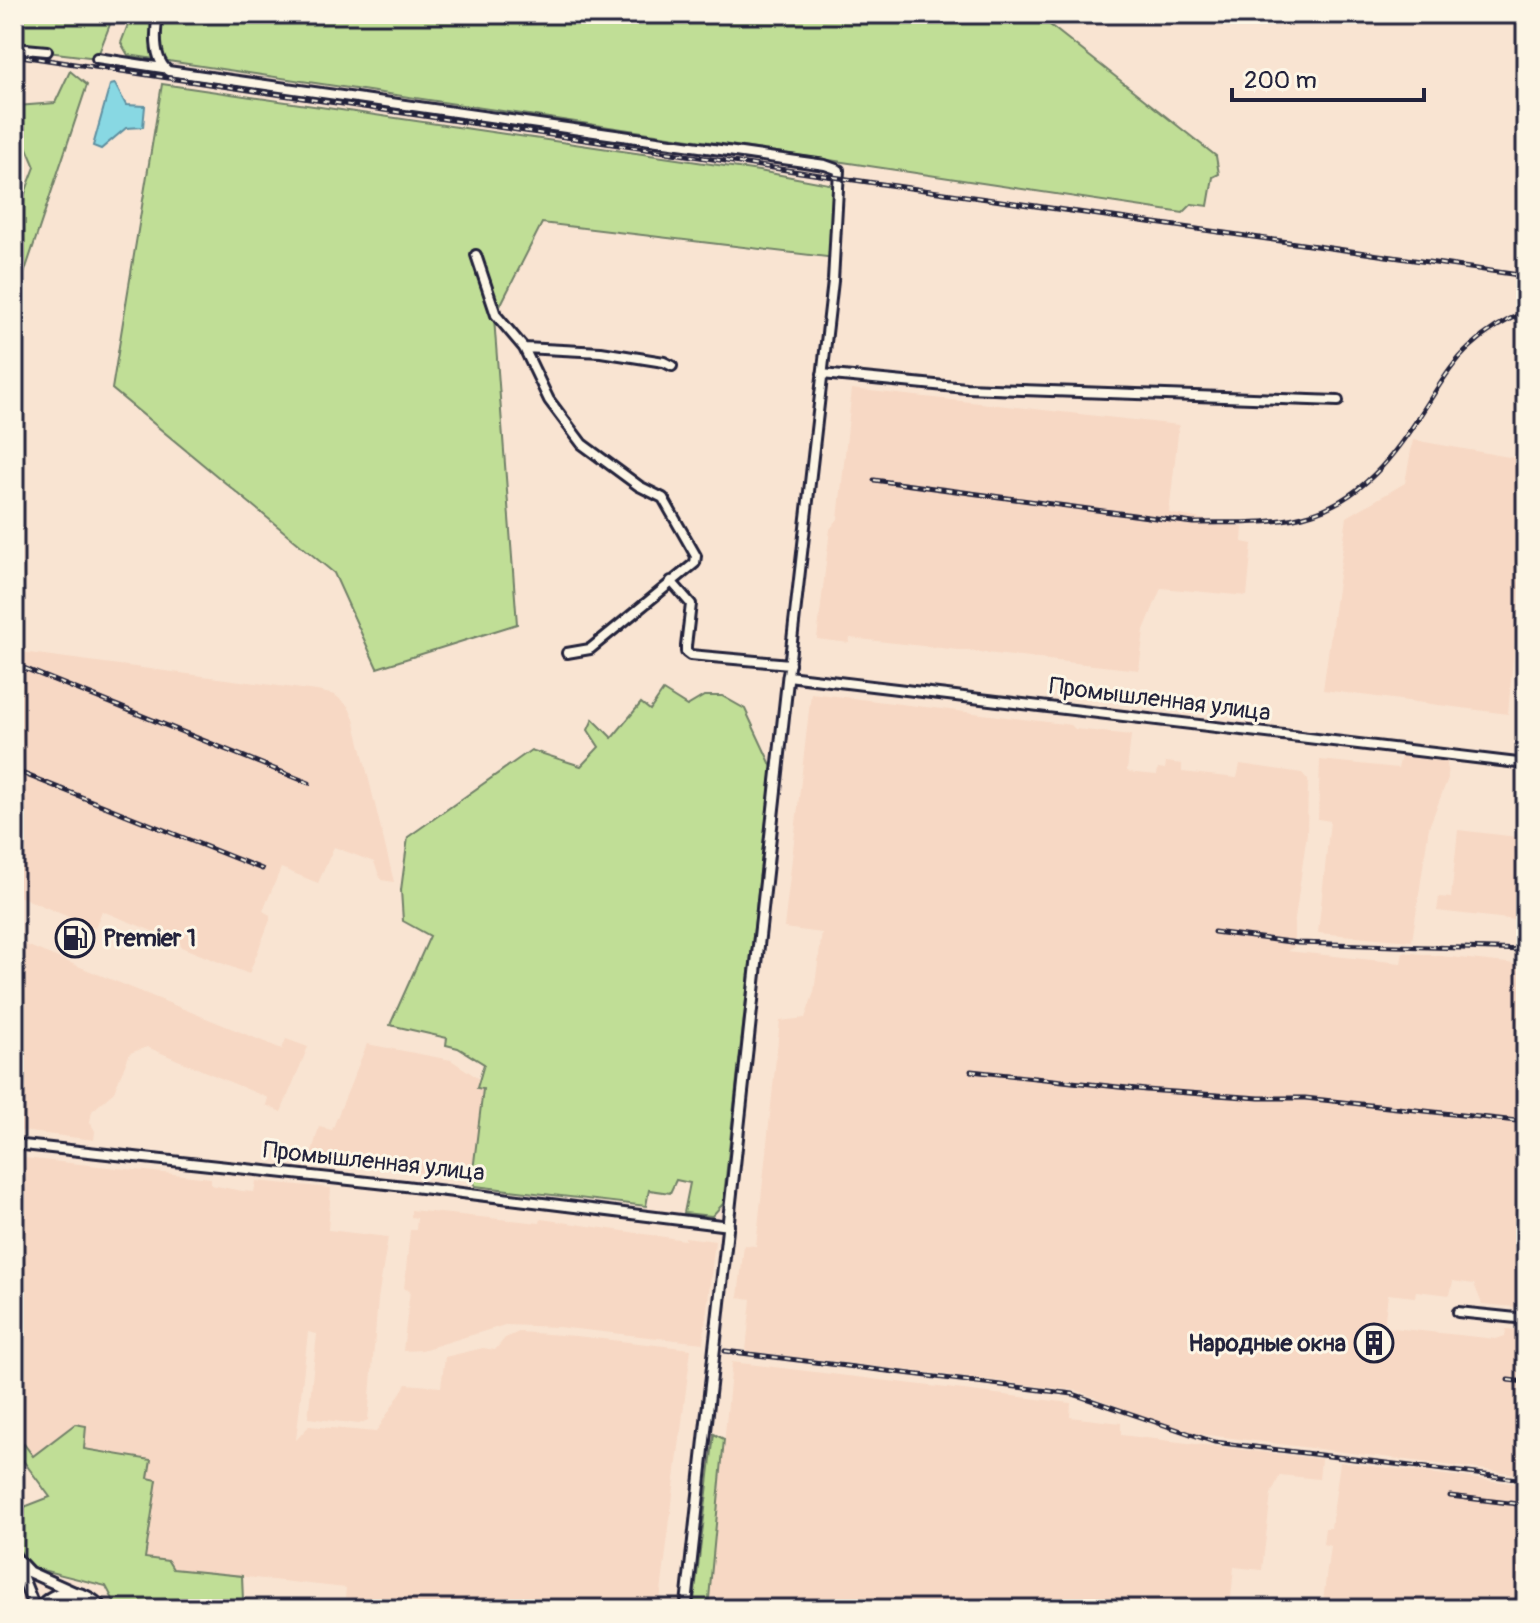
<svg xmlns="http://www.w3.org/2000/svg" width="1540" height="1623" viewBox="0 0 1540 1623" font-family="Pangolin,sans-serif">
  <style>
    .built { fill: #f7d8c4 }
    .green { fill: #c0de96; stroke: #718068; stroke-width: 2 }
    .water { fill: #88d8e3; stroke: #5f8fa0; stroke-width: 2 }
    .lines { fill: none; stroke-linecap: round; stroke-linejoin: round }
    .minor-casing { stroke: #22223b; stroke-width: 14 }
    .tertiary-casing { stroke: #22223b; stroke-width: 15 }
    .primary-casing { stroke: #22223b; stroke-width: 18 }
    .minor { stroke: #fcf5e5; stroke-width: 8 }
    .tertiary { stroke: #fcf5e5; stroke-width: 9 }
    .primary { stroke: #fcf5e5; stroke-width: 12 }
    .rail-casing { stroke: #22223b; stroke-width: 5 }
    .rail { stroke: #fcf5e5; stroke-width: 2; stroke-dasharray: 6; stroke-linecap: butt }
    .labels { text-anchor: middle; stroke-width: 6; stroke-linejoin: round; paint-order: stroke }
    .street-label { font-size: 24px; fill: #22223b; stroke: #fcf5e5 }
    .poi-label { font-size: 24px; font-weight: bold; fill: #22223b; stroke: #fcf5e5; text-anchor: start }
  </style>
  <rect width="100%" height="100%" fill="#f9e4d2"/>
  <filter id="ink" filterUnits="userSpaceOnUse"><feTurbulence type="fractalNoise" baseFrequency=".0125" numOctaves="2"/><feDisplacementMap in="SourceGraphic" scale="16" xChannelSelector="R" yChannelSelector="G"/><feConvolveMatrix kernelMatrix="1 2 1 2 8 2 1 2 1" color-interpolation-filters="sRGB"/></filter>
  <g filter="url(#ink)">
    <path class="built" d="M 852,389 L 1179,425 L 1169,513 L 1243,527 L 1242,542 L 1252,544 L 1247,596 L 1161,588 L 1144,630 L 1139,670 L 850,638 L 849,643 L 817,639 L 830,529 L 838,519 Z
      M 1413,440 L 1526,460 L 1526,514 L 1508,714 L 1323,690 L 1347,517 L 1405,483 Z
      M 14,651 L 317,691 L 335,695 L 348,706 L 354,719 L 394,882 L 381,880 L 374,862 L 334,847 L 318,883 L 281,868 L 263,911 L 270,915 L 270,920 L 249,974 L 181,947 L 180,942 L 102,911 L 95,928 L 14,894 Z
      M 811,693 L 1071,725 L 1075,729 L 1131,735 L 1127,771 L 1135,773 L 1157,775 L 1158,768 L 1165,769 L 1166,762 L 1182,764 L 1182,772 L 1237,778 L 1240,764 L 1302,773 L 1308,780 L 1307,833 L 1294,926 L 1294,947 L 1287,951 L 1401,963 L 1403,952 L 1526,965 L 1526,1308 L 1482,1304 L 1474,1284 L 1453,1281 L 1450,1295 L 1416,1291 L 1415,1297 L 1388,1294 L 1384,1327 L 1496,1339 L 1505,1336 L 1506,1329 L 1526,1331 L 1526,1475 L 1184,1432 L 1078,1391 L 746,1351 L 751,1299 L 738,1297 L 744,1245 L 756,1246 L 780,1021 L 805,1018 L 814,992 L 822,933 L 784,928 Z
      M 1401,756 L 1447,762 L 1448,778 L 1429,827 L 1412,941 L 1318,933 L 1330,821 L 1318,819 L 1320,760 L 1398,768 Z
      M 1458,830 L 1526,838 L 1526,921 L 1437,911 L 1439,897 L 1451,898 Z
      M 14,940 L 282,1049 L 286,1039 L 308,1047 L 281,1112 L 266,1105 L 268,1098 L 147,1047 L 130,1053 L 114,1092 L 92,1111 L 90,1122 L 95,1131 L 94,1140 L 14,1130 Z
      M 367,1044 L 451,1060 L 478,1078 L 477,1088 L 483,1089 L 472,1179 L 310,1159 L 319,1127 L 332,1130 Z
      M 14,1157 L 211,1178 L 211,1185 L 242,1191 L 254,1192 L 256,1181 L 331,1188 L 328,1230 L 388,1237 L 378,1299 L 368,1420 L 359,1424 L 308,1418 L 317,1334 L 308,1332 L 296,1440 L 309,1426 L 376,1432 L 406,1384 L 441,1387 L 445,1357 L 483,1348 L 495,1350 L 505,1338 L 519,1332 L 576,1336 L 691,1349 L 659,1609 L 344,1609 L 346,1588 L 173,1569 L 168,1561 L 145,1558 L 157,1480 L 148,1478 L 150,1460 L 83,1449 L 32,1456 L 24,1444 L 14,1450 Z
      M 411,1210 L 540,1223 L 541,1219 L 685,1240 L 685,1237 L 715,1241 L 703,1343 L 558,1327 L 505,1325 L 422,1350 L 403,1351 L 410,1290 L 404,1289 L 410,1230 L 416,1230 L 417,1218 L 411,1217 Z
      M 732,1362 L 1071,1403 L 1070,1417 L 1121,1423 L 1121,1435 L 1321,1459 L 1319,1479 L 1280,1475 L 1271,1494 L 1262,1570 L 1234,1567 L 1230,1609 L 708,1609 Z
      M 1340,1462 L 1526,1485 L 1526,1609 L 1322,1609 L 1330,1546 L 1323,1544 L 1325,1528 L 1331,1528 Z"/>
    <path class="green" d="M 14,14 L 114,14 L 97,58 L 14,48 Z
      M 132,14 L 1036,14 L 1216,156 L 1219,174 L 1213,177 L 1208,206 L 1192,204 L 1183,213 L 128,55 L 121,43 Z
      M 70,71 L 87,85 L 14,304 L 14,222 L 35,167 L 24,141 L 14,154 L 14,109 L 17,106 L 55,103 Z
      M 162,84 L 759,171 L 840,186 L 835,258 L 542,223 L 494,318 L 517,624 L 377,668 L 334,573 L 112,389 Z
      M 663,691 L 687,706 L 704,696 L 722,696 L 745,709 L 772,767 L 723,1204 L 712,1216 L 684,1213 L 690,1183 L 676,1180 L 670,1193 L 649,1190 L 646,1206 L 475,1186 L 472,1179 L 483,1089 L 477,1088 L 484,1064 L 458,1048 L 446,1045 L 447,1038 L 390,1025 L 430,936 L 403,921 L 401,890 L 408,837 L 531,750 L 581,766 L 599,747 L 588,730 L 593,719 L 612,738 L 641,703 L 650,710 Z
      M 75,1424 L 86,1426 L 84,1449 L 151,1460 L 148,1478 L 157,1480 L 145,1558 L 168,1561 L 173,1569 L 242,1576 L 243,1600 L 269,1602 L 266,1609 L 118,1609 L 106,1586 L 30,1567 L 14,1541 L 19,1509 L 50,1497 L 16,1451 L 24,1444 L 33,1456 Z
      M 714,1434 L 724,1439 L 708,1609 L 693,1609 Z"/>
    <path class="water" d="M 115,84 L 126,105 L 145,106 L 143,127 L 126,128 L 101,149 L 93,146 L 110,85 Z"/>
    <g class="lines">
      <defs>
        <path id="minor" d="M 158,14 C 155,32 153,59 168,71 L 825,165 L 839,170 L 833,281 L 788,676 L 1526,764
          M 14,48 L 47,51
          M 97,58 L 163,68
          M 476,255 L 496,315 L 524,348 L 549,400 L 582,444 L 639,486 L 663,498 L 696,556 L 695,563 L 590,649 L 567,653
          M 524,348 L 601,352 L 664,362 L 672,366
          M 822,374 L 966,388 L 1338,401
          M 671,581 L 691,604 L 686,646 L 686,652 L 690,655 L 790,664
          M 14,1144 L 405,1186 L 729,1226
          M 1458,1312 L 1526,1319"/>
        <path id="tertiary" d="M 14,1556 L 29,1572 L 76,1593
          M 17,1564 L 35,1609
          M 686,1609 L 788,676"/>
        <path id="primary" d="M 40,1609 C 57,1588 83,1589 101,1609"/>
      </defs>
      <use href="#minor" class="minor-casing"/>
      <use href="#tertiary" class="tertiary-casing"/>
      <use href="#primary" class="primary-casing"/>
      <use href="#minor" class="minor"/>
      <use href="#tertiary" class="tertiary"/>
      <use href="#primary" class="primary"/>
      <defs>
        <path id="rail" d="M 14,55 L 840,178 L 1526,276
          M 874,480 L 1193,523 C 1228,522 1268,525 1303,516 C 1361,502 1396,454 1426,406 C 1439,386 1452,363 1470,347 C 1486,332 1505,320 1526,312
          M 14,664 L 309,783
          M 14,770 L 262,869
          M 1214,932 L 1298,943 L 1526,950
          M 971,1071 L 1146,1090 L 1259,1098 L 1305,1098 L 1526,1122
          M 725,1351 L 1073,1394 L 1214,1442 L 1526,1480
          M 1508,1380 L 1526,1382
          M 1450,1496 L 1526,1505"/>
      </defs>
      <use href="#rail" class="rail-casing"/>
      <use href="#rail" class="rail"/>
    </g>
  </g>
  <defs>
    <symbol id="fuel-ring" viewBox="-11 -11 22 22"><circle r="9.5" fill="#fcf5e5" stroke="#22223b" stroke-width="1.5"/><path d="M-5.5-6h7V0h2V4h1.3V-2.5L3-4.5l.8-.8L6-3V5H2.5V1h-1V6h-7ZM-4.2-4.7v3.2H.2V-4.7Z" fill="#22223b"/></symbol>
    <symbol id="building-ring" viewBox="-11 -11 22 22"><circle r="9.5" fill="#fcf5e5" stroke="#22223b" stroke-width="1.5"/><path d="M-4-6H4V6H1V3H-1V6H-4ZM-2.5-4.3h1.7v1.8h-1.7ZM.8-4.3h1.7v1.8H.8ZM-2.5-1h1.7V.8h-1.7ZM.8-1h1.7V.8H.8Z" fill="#22223b"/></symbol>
  </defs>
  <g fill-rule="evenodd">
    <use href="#fuel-ring" x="53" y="916" width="44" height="44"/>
    <use href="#building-ring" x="1352" y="1321" width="44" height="44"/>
  </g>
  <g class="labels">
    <g class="street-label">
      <text transform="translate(1160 699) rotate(7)" y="8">Промышленная улица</text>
      <text transform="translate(374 1161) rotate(6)" y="8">Промышленная улица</text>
    </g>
    <g class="poi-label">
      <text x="103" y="946">Premier 1</text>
      <text x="1346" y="1351" text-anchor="end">Народные окна</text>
    </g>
  </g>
  <rect width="1540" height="1623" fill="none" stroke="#fcf5e5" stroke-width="48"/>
  <rect x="24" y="24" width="1492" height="1575" fill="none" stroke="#22223b" stroke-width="3" filter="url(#ink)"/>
  <path d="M1232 88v12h192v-12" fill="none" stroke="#22223b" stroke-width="4"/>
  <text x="1244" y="88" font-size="24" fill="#22223b" stroke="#fcf5e5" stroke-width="6" paint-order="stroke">200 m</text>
</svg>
